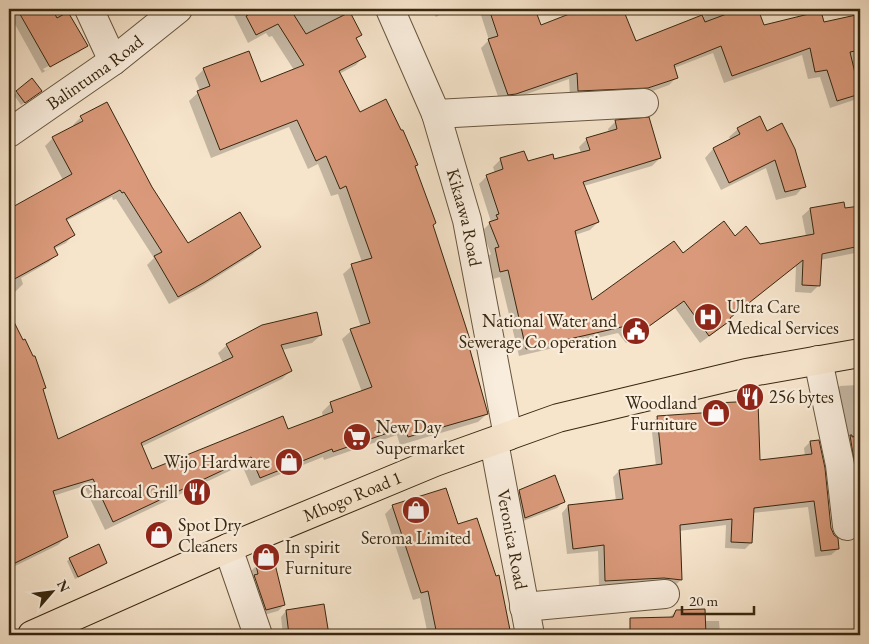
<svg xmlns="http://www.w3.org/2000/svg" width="869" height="644" viewBox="0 0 869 644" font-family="'EB Garamond',serif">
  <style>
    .shadow { fill: #0003; fill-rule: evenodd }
    .building { fill: #d9997a; stroke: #38270f }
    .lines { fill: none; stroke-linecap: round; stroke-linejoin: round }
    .minor-casing { stroke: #68563e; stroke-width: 30 }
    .major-casing { stroke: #38270f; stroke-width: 30 }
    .minor { stroke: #f9eddd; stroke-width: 28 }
    .major { stroke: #f6e4cb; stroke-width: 28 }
    .labels { text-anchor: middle; stroke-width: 4.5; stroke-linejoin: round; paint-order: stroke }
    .street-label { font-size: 18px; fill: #38270f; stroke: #f9eddd }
    .poi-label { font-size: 18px; fill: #38270f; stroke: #f9eddd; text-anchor: start }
  </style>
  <rect width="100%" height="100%" fill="#f6e4cb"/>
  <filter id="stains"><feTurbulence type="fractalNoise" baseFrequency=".004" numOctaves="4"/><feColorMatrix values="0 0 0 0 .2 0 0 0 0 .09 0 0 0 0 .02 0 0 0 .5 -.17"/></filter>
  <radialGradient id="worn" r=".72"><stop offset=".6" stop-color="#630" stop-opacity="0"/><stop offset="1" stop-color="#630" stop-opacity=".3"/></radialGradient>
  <path class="shadow" d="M 9,9 L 65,9 L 86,46 L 79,52 L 42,73 L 11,17 L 9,18 ZM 80,49 L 80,52 L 45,71 L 43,69 Z
    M 231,9 L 347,9 L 361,35 L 355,40 L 364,56 L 356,65 L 339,74 L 359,114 L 414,166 L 472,349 L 469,351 L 487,414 L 478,422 L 400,445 L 397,435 L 324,460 L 323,457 L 251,486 L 242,465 L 105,530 L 84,486 L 53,496 L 67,536 L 58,545 L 9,569 L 9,315 L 45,387 L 42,390 L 57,440 L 223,363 L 218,353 L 227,345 L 321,335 L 312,343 L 282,350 L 291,370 L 282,379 L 141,447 L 152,470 L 287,430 L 323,417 L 322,412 L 330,404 L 362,392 L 342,339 L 351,331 L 361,327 L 343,274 L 352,266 L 362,262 L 338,194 L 331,196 L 318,164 L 308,169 L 289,127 L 211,158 L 189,101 L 200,91 L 195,78 L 204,69 L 260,83 L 294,70 L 272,36 L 269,37 L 266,33 L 248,43 Z
    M 431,9 L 450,9 L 436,17 Z
    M 479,9 L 534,9 L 540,27 L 568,16 L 567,9 L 622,9 L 635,42 L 723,9 L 757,9 L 764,26 L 824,24 L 860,15 L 860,9 L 860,98 L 830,108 L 820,77 L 808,79 L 802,55 L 724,83 L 713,53 L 674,68 L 677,77 L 669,85 L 639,96 L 570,98 L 569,79 L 507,101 L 500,102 L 481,48 L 489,40 Z
    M 32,80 L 37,94 L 21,105 L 14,95 Z
    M 107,103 L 151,187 L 188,245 L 240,214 L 260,247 L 252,255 L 196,290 L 169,304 L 147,265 L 154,258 L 116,199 L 113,200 L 112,197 L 66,221 L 73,235 L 66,243 L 54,249 L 57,254 L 49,262 L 21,278 L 23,284 L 15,292 L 9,295 L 9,210 L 63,180 L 45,146 L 53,138 L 74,127 L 73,125 L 80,118 L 85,127 L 87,126 L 83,118 L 80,118 Z
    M 616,121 L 660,158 L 652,166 L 584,186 L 598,222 L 590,230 L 575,235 L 592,302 L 683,255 L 734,237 L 760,246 L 806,236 L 802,216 L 810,209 L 843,203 L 844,209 L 860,207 L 860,252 L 820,260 L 819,285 L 811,293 L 795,292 L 796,266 L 729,318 L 730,320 L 722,327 L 700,343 L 675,308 L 626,343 L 618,333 L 519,356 L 500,277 L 493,279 L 487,257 L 491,254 L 482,231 L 491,222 L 479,184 L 487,176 L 495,173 L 493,167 L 500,160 L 523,152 L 527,163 L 554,161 L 581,153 L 579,147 L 587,139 L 609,133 L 608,129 Z
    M 738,129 L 766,132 L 804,186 L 796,195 L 776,200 L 766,168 L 721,190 L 705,158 L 713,149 L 731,141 L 729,137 Z
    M 857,385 L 860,424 L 860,505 L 854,505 L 834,392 L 840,386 Z
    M 715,404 L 759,462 L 805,456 L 804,448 L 810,442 L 830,528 L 838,549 L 831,555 L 815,557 L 808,507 L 752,513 L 751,543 L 745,549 L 725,548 L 726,525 L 679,531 L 681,580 L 674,586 L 599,587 L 598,551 L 567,554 L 562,513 L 568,506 L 616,501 L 613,477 L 619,471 L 656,466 L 651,424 L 658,417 L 708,413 L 708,410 Z
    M 520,491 L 564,501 L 557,508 L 518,523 L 513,497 Z
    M 393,506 L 457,526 L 509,627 L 510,635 L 428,635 L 420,598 L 413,600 L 385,514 Z
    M 70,559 L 106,563 L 103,566 L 75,579 L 67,561 Z
    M 256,566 L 284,605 L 278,611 L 260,616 L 250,572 Z
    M 323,606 L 328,635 L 283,635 L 281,617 L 286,611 Z
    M 676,611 L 704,621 L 719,621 L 720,635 L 653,635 L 653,625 L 670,617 Z"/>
  <path class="building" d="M 17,9 L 52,9 L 57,18 L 68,12 L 88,46 L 50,67 Z
    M 244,9 L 306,9 L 294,15 L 306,34 L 350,12 L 362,35 L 356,38 L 366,57 L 339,71 L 360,112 L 386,99 L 401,130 L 403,130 L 418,165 L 415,166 L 436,223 L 433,225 L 473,349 L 470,350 L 488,414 L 408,437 L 405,427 L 333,452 L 332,449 L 260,478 L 251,457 L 113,522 L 93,479 L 53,491 L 68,537 L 9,566 L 9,312 L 23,340 L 25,339 L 33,356 L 35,356 L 46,388 L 43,389 L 58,439 L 233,357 L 226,344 L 262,325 L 317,312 L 322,335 L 281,345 L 292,371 L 141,443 L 152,469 L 283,416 L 288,429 L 333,412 L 330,402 L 372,387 L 350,329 L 370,323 L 351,264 L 372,258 L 346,186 L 340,189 L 326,156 L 316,161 L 297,120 L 220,150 L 197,91 L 210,86 L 203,68 L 249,51 L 261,82 L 304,65 L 278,24 L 256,35 L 246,16 L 248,15 Z
    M 489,9 L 535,9 L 541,25 L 582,9 L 623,9 L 636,41 L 702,15 L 705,22 L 740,9 L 758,9 L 764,25 L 821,11 L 824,22 L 856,15 L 860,32 L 860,50 L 850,52 L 860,94 L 837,101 L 827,70 L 815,72 L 810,48 L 732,76 L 721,46 L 674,65 L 678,78 L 648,88 L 578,91 L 577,73 L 516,94 L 508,95 L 488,39 L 498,36 Z
    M 32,78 L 42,91 L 25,103 L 16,91 Z
    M 107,102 L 152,187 L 188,243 L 240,212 L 261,247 L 205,282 L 178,297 L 154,256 L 162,252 L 124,192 L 122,193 L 120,190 L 66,219 L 75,235 L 54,247 L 58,255 L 9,282 L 9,209 L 72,174 L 52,137 L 83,121 L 80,116 Z
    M 760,116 L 767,131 L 782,123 L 795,149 L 806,187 L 785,192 L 775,160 L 729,183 L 713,148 L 740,134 L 737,128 Z
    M 649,117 L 661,158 L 583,182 L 599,222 L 575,231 L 592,300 L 674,241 L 683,253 L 724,221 L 735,236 L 746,226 L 760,244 L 814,234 L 810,208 L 844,202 L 845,208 L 860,206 L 860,246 L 822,254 L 820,286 L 802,285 L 803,260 L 730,318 L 731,320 L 709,336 L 684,301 L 634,337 L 626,326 L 526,349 L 508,270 L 500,272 L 495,248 L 499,247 L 489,222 L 498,219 L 496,215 L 499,214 L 486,175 L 503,169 L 500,158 L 524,151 L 528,161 L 553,154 L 554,159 L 590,150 L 586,138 L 617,129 L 615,120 Z
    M 758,401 L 760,460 L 812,454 L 810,441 L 819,440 L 825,468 L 831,528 L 834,535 L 838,538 L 839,549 L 821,551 L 814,501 L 754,508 L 752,543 L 731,542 L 732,519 L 680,525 L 682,580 L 664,578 L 605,581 L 604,545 L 573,549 L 568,505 L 623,499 L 619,470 L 662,464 L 657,416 L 715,412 L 714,403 Z
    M 850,435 L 852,435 L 852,437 L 860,435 L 860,500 Z
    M 555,475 L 565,502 L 525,518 L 519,490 Z
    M 446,488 L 458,524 L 477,518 L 496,576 L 499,575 L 511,635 L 437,635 L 428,591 L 421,593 L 392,505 Z
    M 99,544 L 107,563 L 78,577 L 69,558 Z
    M 274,560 L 285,605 L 266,610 L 254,575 L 258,574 L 256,565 Z
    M 324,604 L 329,635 L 289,635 L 286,610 Z
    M 705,609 L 706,635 L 630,635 L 630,618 L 673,617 L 676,610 Z"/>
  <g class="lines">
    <defs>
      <g id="minor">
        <path d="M 89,9 L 113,61"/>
        <path id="s1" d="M 390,9 L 436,114 L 467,220 L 508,436"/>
        <path d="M 436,114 L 644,103"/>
        <path id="s2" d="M 9,133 L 113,61 L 178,9"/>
        <path d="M 818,360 L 840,465 L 847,526"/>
        <path id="s3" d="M 494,442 L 530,635"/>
        <path d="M 228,548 L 258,635"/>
        <path d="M 524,607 L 665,594"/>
      </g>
      <g id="major">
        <path id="s4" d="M 32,635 L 228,548 L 435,462 L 558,418 L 746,373 L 860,353"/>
      </g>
    </defs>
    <use href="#minor" class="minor-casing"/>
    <use href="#major" class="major-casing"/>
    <use href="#minor" class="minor"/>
    <use href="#major" class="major"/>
  </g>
  <defs>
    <symbol id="hospital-disc" viewBox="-11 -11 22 22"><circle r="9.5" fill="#8f2418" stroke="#f9eddd"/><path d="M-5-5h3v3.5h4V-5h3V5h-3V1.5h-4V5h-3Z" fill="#fff"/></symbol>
    <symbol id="civic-disc" viewBox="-11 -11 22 22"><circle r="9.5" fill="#8f2418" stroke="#f9eddd"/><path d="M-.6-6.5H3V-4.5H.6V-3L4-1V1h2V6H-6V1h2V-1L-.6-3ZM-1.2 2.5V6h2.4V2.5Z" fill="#fff"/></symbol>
    <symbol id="restaurant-disc" viewBox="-11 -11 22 22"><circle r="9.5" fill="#8f2418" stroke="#f9eddd"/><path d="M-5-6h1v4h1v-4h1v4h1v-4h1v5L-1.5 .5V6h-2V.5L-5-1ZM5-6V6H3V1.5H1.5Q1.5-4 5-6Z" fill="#fff"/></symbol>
    <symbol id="shop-disc" viewBox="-11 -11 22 22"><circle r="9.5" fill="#8f2418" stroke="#f9eddd"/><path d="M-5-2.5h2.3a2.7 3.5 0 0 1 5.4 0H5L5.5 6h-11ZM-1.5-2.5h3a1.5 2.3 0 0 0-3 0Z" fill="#fff"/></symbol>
    <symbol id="supermarket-disc" viewBox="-11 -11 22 22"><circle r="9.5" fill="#8f2418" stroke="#f9eddd"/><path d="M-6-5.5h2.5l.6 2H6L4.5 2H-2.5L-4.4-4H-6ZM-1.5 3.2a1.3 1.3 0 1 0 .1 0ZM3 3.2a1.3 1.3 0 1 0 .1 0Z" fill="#fff"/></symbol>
  </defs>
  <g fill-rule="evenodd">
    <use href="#hospital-disc" x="692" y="301" width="32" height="32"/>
    <use href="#civic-disc" x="620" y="315" width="32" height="32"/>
    <use href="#restaurant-disc" x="734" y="381" width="32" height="32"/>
    <use href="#shop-disc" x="700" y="397" width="32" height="32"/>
    <use href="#supermarket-disc" x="341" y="421" width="32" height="32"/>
    <use href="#shop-disc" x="273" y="446" width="32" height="32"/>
    <use href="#restaurant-disc" x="181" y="476" width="32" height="32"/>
    <use href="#shop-disc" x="400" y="494" width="32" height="32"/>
    <use href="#shop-disc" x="143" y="519" width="32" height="32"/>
    <use href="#shop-disc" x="250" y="541" width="32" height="32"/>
  </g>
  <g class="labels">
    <g class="street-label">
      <text dy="6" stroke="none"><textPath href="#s2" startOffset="105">Balintuma Road</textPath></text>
      <text dy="6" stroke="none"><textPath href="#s1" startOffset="222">Kikaawa Road</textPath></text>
      <text dy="6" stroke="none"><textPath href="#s4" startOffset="349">Mbogo Road 1</textPath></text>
      <text dy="6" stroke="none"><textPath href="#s3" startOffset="99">Veronica Road</textPath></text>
    </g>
    <g class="poi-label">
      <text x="727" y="313">Ultra Care<tspan x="727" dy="21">Medical Services</tspan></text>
      <text x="617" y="327" text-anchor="end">National Water and<tspan x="617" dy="21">Sewerage Co operation</tspan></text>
      <text x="769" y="403">256 bytes</text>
      <text x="697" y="409" text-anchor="end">Woodland<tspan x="697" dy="21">Furniture</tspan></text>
      <text x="376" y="433">New Day<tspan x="376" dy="21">Supermarket</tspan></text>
      <text x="270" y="468" text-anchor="end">Wijo Hardware</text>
      <text x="178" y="498" text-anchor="end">Charcoal Grill</text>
      <text x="178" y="531">Spot Dry<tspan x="178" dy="21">Cleaners</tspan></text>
      <text x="416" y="544" text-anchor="middle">Seroma Limited</text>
      <text x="285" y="553">In spirit<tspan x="285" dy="21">Furniture</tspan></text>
    </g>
  </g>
  <rect width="869" height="644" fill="none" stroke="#f6e4cb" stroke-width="30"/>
  <rect x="10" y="10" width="849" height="624" fill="none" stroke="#38270f" stroke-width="2.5"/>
  <rect x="15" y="15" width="839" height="614" fill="none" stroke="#38270f"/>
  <g transform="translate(52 592) rotate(62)" stroke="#f9eddd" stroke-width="4" paint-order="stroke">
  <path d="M0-4L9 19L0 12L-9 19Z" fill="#38270f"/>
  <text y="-8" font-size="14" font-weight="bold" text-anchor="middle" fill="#38270f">N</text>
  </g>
  <path d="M682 606v8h72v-8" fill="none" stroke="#38270f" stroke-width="2.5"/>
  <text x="689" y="606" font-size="15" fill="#38270f" stroke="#f9eddd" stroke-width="4" paint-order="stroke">20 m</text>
  <rect width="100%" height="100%" filter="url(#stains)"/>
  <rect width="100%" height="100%" fill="url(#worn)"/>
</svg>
